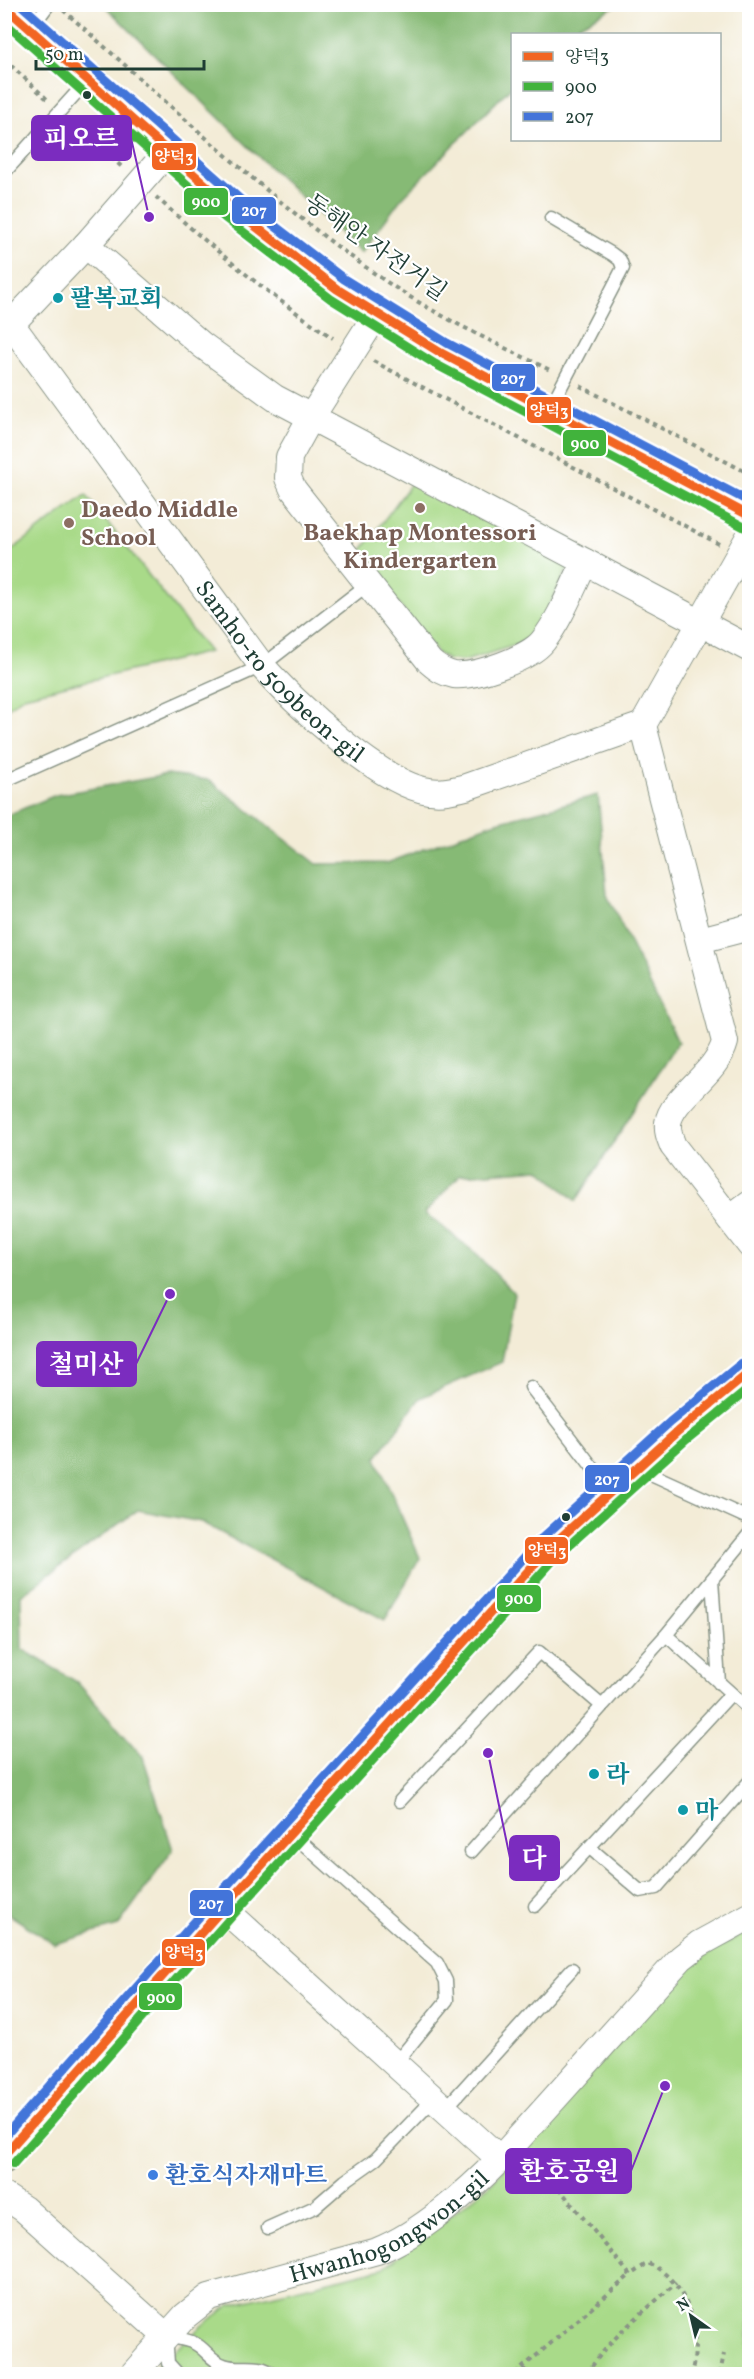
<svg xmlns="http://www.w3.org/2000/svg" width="754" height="2379" viewBox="0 0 754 2379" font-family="Vollkorn,'Noto Serif KR',serif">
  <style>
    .green { fill: #a9da89; stroke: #648c5e; stroke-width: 1.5 }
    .forest { fill: #86ba75; stroke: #527c54; stroke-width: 1.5 }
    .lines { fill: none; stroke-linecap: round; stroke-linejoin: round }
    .lane-casing { stroke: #899486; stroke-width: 15 }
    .street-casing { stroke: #899486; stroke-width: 28 }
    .primary-casing { stroke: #899486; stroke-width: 36 }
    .path { stroke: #899486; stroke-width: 4; stroke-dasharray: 4.5 4.5; stroke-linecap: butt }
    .lane { stroke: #fff; stroke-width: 12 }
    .street { stroke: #fff; stroke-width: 26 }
    .primary { stroke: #ecc569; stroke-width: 33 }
    .bus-1-casing { stroke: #fff; stroke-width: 14 }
    .bus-2-casing { stroke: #fff; stroke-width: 14 }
    .bus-3-casing { stroke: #fff; stroke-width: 14 }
    .bus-1 { stroke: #f26522; stroke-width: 9 }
    .bus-2 { stroke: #41b33c; stroke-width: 9 }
    .bus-3 { stroke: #4374d9; stroke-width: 9 }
    .bus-dot { fill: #1f3d34; stroke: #fff; stroke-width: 2 }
    .culture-dot { fill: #0f9aa8; stroke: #fff; stroke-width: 2 }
    .education-dot { fill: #8d6e63; stroke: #fff; stroke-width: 2 }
    .shop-dot { fill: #3f7fe0; stroke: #fff; stroke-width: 2 }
    .labels { text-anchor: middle; stroke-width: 4.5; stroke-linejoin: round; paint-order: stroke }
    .street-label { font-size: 24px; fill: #1f3d34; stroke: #fff }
    .culture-label { font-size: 24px; font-weight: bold; fill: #0d838f; stroke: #fff; text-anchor: start }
    .education-label { font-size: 24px; font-weight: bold; fill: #785e54; stroke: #fff; text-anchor: start }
    .shop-label { font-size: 24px; font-weight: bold; fill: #366cbe; stroke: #fff; text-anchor: start }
    .leader { fill: none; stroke: #7b2cbf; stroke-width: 2 }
    .callout-dot { fill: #7b2cbf; stroke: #fff; stroke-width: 2 }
    .callout { fill: #7b2cbf; stroke: #7b2cbf; stroke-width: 2 }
    .callout-label { font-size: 26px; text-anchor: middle; font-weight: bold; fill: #fff }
    .line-badge { stroke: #fff; stroke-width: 2 }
    .badge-label { font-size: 16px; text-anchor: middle; font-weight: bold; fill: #fff }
  </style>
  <rect width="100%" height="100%" fill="#fff"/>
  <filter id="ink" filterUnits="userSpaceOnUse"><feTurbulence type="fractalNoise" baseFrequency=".0167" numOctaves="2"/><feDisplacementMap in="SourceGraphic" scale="12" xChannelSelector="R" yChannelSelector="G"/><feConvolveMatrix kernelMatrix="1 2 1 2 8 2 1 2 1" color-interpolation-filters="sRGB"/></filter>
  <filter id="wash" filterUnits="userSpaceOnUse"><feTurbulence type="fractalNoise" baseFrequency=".008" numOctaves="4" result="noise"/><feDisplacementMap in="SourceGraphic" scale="24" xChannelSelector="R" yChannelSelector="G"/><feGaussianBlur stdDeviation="1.35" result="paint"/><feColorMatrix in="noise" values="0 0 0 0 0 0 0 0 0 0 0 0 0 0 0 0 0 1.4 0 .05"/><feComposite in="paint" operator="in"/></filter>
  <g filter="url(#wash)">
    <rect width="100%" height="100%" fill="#f3ecd7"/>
    <path class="green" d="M 413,481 L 569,565 L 537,631 L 519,644 L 465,661 L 448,660 L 437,653 L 359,554 Z
      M 86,495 L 209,652 L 24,696 L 5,710 L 5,555 Z
      M 749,1931 L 749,2374 L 148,2374 L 208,2321 L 230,2305 L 383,2268 L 491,2184 L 668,1987 C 696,1961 715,1947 749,1931 Z"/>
    <path class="forest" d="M 104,5 L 617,5 L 563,34 L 512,34 L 512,86 L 401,199 L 361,253 L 264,162 Z
      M 167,775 L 209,780 L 317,864 L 387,863 L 493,823 L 598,795 L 607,895 L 678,1042 L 576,1201 L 539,1169 L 460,1175 L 425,1213 L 474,1252 L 514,1293 L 502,1362 L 420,1398 L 376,1458 L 420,1558 L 385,1620 L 201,1522 L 138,1510 L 21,1595 L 22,1649 L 77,1682 L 143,1757 L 173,1850 L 118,1926 L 54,1944 L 4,1911 L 5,816 L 56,795 Z"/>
  </g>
  <g filter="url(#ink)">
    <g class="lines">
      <defs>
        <path id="lane" d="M 31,28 L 49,4
          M 4,173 L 87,81
          M 550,408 L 623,268 L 620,260 L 612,254 L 551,218
          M 4,781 L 262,666 L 367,585
          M 531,1387 L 610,1490
          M 640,1469 L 750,1519
          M 712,1579 L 719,1683
          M 666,1635 L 750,1710
          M 400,1801 L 539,1652 L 602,1706
          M 291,1833 L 437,1963 L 446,1981 L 447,2000 L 395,2064
          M 590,1848 L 640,1891 L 656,1888 L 750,1781
          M 471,1852 L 666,1635 L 750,1533
          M 535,1906 L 731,1694
          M 445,2109 L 572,1969
          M 268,2228 L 315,2207 L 345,2181 L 376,2159 L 434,2099
          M 178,2374 L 168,2363 L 166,2336 C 175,2338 186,2339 194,2343 C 205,2348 211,2361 224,2365 C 240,2371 258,2362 273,2374"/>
        <g id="street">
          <path id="s1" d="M 168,151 L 86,245 L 11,324 L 262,666 C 293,702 382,785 429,791 C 442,793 454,790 466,787 L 643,725"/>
          <path d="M 86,245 L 202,345 L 275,398 L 750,649"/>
          <path d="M 376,315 L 310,419 L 289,457 L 288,478 L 293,489 L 430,662 C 438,669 444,673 454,675 C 476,677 530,658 543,641 C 561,618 572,588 585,562"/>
          <path d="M 750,535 L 643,725 L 725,1042 C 717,1074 672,1097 668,1123 C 667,1132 670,1138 673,1146 L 750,1245"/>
          <path d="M 700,940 L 750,927"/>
          <path d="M 730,1219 L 750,1204"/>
          <path d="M 223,1908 L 500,2159"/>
          <path d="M 4,2196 L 24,2209 L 166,2336"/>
          <path id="s2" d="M 133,2374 L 185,2316 L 209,2297 L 377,2251 C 420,2234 468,2192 500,2159 L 681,1958 L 699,1944 L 750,1916"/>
        </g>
        <path id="primary" d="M 4,6 L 233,209 L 337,289 L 441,353 L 750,516
          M 4,2156 L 223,1908 L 549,1548 L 678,1431 L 750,1372"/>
      </defs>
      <use href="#lane" class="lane-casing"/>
      <use href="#street" class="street-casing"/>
      <use href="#primary" class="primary-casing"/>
      <path class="path" d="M 63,10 C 168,102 269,201 384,280 C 436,316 495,343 552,371
        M 4,59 L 48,100
        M 71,121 L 123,168
        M 156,197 C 212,248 270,296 333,338
        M 373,361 L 719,544
        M 580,386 L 750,474
        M 553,2181 L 630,2275 L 648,2263 C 688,2281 703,2333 691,2374
        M 523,2368 L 529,2374
        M 515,2374 L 630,2275
        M 587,2374 C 609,2338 645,2311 676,2283
        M 720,2374 L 724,2354"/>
      <use href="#lane" class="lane"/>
      <use href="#street" class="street"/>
      <use href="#primary" class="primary"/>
      <defs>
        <path id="bus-1" d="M 4,6 L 233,209 L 337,289 L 441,353 L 750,516
          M 4,2155 L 223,1908 L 549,1548 L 678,1431 L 750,1372"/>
        <path id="bus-2" d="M 4,22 L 225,218 L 331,299 L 435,364 L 744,527
          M 13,2164 L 232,1916 L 557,1556 L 686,1440 L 750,1388"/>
        <path id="bus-3" d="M 20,4 L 241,200 L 344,279 L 447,343 L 750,502
          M 4,2137 L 214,1900 L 540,1540 L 670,1422 L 742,1363"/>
      </defs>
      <use href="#bus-1" class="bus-1-casing"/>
      <use href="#bus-2" class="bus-2-casing"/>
      <use href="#bus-3" class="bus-3-casing"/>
      <use href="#bus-1" class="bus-1"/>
      <use href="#bus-2" class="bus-2"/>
      <use href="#bus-3" class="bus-3"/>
    </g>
  </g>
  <g class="bus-dot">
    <circle cx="87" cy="95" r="5"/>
    <circle cx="566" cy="1517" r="5"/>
  </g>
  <g class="culture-dot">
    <circle cx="58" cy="298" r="6"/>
    <circle cx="594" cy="1774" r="6"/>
    <circle cx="683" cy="1810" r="6"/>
  </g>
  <g class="education-dot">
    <circle cx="420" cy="508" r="6"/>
    <circle cx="69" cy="523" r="6"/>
  </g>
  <circle class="shop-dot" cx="153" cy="2175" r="6"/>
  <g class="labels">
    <g class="street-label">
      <text transform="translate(376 247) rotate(35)" y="8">동해안 자전거길</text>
      <text dy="8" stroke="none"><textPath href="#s1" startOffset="674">Samho-ro 509beon-gil</textPath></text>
      <text dy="8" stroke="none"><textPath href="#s2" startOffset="304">Hwanhogongwon-gil</textPath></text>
    </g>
    <g class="culture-label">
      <text x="70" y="306">팔복교회</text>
      <text x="606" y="1782">라</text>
      <text x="695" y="1818">마</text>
    </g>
    <g class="education-label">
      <text x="81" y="517">Daedo Middle<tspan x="81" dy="28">School</tspan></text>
      <text x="420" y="540" text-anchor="middle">Baekhap Montessori<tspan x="420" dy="28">Kindergarten</tspan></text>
    </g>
    <g class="shop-label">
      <text x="165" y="2183">환호식자재마트</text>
    </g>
  </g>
  <path class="leader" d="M149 217L131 138M170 1294L136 1364M488 1753L510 1858M665 2086L631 2171"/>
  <g class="callout-dot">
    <circle cx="149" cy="217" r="6"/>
    <circle cx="170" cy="1294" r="6"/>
    <circle cx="488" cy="1753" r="6"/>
    <circle cx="665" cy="2086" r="6"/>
  </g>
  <g class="callout">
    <rect x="32" y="116" width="99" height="44" rx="6"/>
    <rect x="37" y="1342" width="99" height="44" rx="6"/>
    <rect x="510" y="1836" width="49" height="44" rx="6"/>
    <rect x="506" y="2149" width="125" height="44" rx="6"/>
  </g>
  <g class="callout-label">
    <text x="81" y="147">피오르</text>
    <text x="86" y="1373">철미산</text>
    <text x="534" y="1867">다</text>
    <text x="569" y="2180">환호공원</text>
  </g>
  <g class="line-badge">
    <rect x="151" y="142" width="46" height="29" rx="6" fill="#f26522"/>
    <rect x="183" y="187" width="46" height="29" rx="6" fill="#41b33c"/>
    <rect x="231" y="196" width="46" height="29" rx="6" fill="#4374d9"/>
    <rect x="491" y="363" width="45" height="29" rx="6" fill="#4374d9"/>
    <rect x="526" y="396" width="46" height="28" rx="6" fill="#f26522"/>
    <rect x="562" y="429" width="45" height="28" rx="6" fill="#41b33c"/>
    <rect x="584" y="1464" width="46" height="29" rx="6" fill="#4374d9"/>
    <rect x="524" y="1536" width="45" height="29" rx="6" fill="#f26522"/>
    <rect x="496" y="1584" width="46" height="29" rx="6" fill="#41b33c"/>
    <rect x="189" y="1889" width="45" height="28" rx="6" fill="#4374d9"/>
    <rect x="161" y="1938" width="45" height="29" rx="6" fill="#f26522"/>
    <rect x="138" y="1982" width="45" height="29" rx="6" fill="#41b33c"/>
  </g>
  <g class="badge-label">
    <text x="174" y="162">양덕3</text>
    <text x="206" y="207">900</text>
    <text x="254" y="216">207</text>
    <text x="513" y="384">207</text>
    <text x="549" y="416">양덕3</text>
    <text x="585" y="449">900</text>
    <text x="607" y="1485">207</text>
    <text x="547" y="1556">양덕3</text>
    <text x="519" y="1604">900</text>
    <text x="211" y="1909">207</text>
    <text x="184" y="1958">양덕3</text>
    <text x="161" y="2003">900</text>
  </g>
  <rect width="754" height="2379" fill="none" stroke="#fff" stroke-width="24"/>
  <rect x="511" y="33" width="210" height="108" fill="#ffffff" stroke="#a5b1ae" stroke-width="1.5"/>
  <rect x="523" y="52" width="30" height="9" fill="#f26522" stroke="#a5b1ae" stroke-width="1.5"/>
  <text x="565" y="63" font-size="18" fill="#1f3d34">양덕3</text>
  <rect x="523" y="82" width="30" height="9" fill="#41b33c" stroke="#a5b1ae" stroke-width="1.5"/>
  <text x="565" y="93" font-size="18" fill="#1f3d34">900</text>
  <rect x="523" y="112" width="30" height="9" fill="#4374d9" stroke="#a5b1ae" stroke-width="1.5"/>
  <text x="565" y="123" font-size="18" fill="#1f3d34">207</text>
  <g transform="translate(691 2316) rotate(326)" stroke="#ffffff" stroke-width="4.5" paint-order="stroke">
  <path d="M0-4.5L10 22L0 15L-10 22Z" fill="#1f3d34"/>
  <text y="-9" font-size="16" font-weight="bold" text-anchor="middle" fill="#1f3d34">N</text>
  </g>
  <path d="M36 60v9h168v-9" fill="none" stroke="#1f3d34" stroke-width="3"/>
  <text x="45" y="60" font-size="18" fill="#1f3d34" stroke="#ffffff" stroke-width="4.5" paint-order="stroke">50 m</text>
</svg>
